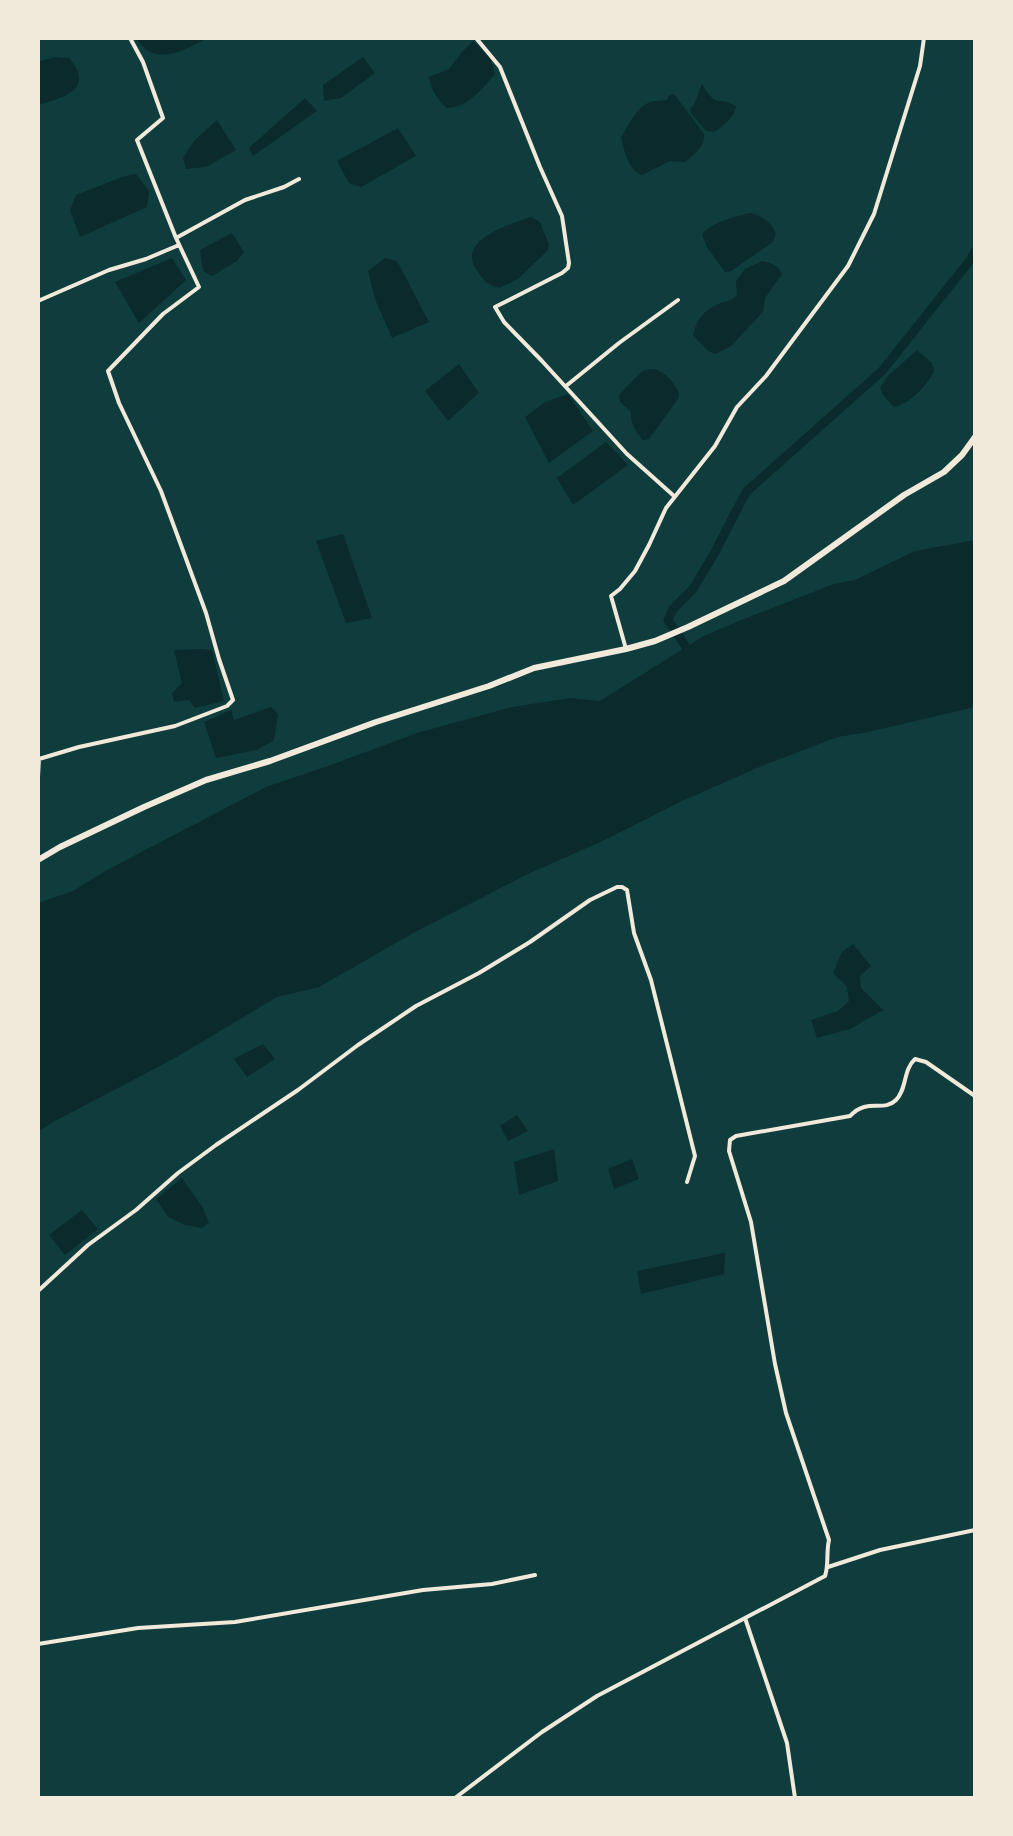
<svg xmlns="http://www.w3.org/2000/svg" width="1013" height="1836" viewBox="0 0 1013 1836" font-family="'Titillium Web',sans-serif">
  <style>
    .water { fill: #0a2a2b }
    .lines { fill: none; stroke-linecap: round; stroke-linejoin: round }
    .canal { stroke: #0a2a2b; stroke-width: 9 }
    .minor { stroke: #f1e9da; stroke-width: 4 }
    .secondary { stroke: #f1e9da; stroke-width: 6 }
  </style>
  <rect width="100%" height="100%" fill="#0f3d3e"/>
  <path class="water" d="M 136,38 L 208,38 C 183,51 154,68 136,38 Z
    M 473,41 L 491,59 L 495,74 C 483,88 467,108 447,108 C 437,100 431,89 429,77 L 449,69 L 462,52 Z
    M 55,57 L 69,58 C 96,90 63,97 38,105 L 38,62 Z
    M 363,57 L 375,73 L 341,98 L 324,101 L 323,85 Z
    M 702,84 C 717,110 718,95 736,106 C 735,116 723,127 714,132 L 706,131 L 691,113 L 690,108 L 694,105 Z
    M 674,94 L 704,134 C 705,147 694,154 685,162 L 670,161 L 642,175 C 628,170 625,152 621,138 C 625,130 637,108 646,104 C 652,100 660,101 667,100 L 669,95 Z
    M 305,98 L 317,111 L 253,156 L 249,148 Z
    M 217,120 L 236,150 L 206,167 L 186,169 L 183,158 L 194,141 Z
    M 398,128 L 416,156 L 361,187 L 349,183 L 337,161 Z
    M 136,174 L 149,191 L 147,207 L 80,237 L 70,210 L 76,195 L 122,177 Z
    M 750,213 C 762,216 771,221 776,234 L 773,242 L 731,271 L 725,272 L 707,247 L 702,235 C 709,223 736,216 750,213 Z
    M 531,217 L 540,222 L 549,245 L 547,251 L 518,279 L 499,288 C 487,285 482,279 476,269 C 457,240 510,224 531,217 Z
    M 232,233 L 244,252 L 237,261 L 212,276 L 203,271 L 200,250 Z
    M 172,258 L 186,280 L 139,323 L 115,282 Z
    M 385,258 L 397,261 L 429,322 L 392,338 L 375,299 L 368,271 Z
    M 762,261 C 771,263 778,265 782,274 L 765,298 L 763,312 L 731,346 L 715,354 L 708,351 L 693,335 C 695,322 705,309 718,304 C 726,301 730,302 737,295 L 736,281 L 745,269 Z
    M 917,350 L 932,363 L 934,371 C 926,387 911,403 894,407 L 883,395 L 880,387 L 887,377 Z
    M 459,364 L 479,393 L 448,421 L 425,391 Z
    M 650,369 C 663,369 675,382 679,394 L 678,399 L 649,439 L 643,440 C 635,430 630,424 631,412 L 620,402 L 619,395 L 642,371 Z
    M 568,394 L 593,431 L 549,463 L 525,417 L 545,402 Z
    M 606,442 L 628,465 L 573,505 L 557,478 Z
    M 343,534 L 372,618 L 346,623 L 316,541 Z
    M 975,540 L 975,707 L 864,733 L 837,737 L 757,768 L 680,802 L 609,838 L 528,874 L 415,932 L 319,987 L 277,997 L 175,1058 L 53,1122 L 38,1132 L 38,903 L 73,891 L 107,870 L 266,787 L 328,766 L 417,733 L 512,707 L 571,698 L 600,701 L 702,637 L 736,622 L 834,584 L 855,580 L 915,551 Z
    M 202,649 L 212,650 L 224,701 L 195,708 L 189,700 L 174,702 L 172,693 L 182,683 L 174,650 Z
    M 271,707 L 278,714 L 274,740 L 257,750 L 216,758 L 204,722 L 231,710 L 234,720 Z
    M 853,944 L 871,966 L 860,976 L 861,988 L 883,1010 L 850,1029 L 817,1038 L 811,1020 L 838,1011 L 849,1001 L 847,987 L 833,973 L 842,952 Z
    M 263,1044 L 275,1059 L 247,1077 L 234,1059 Z
    M 517,1115 L 528,1131 L 508,1141 L 500,1126 Z
    M 554,1149 L 558,1181 L 519,1195 L 514,1162 Z
    M 632,1159 L 639,1179 L 614,1189 L 608,1169 Z
    M 182,1178 L 203,1208 L 209,1223 L 202,1228 L 185,1225 L 168,1217 L 156,1199 Z
    M 82,1210 L 98,1229 L 65,1255 L 49,1235 Z
    M 725,1253 L 724,1274 L 641,1294 L 637,1271 Z"/>
  <g class="lines">
    <path class="canal" d="M 692,656 L 668,620 L 673,609 L 693,589 L 715,552 L 746,492 L 882,371 L 971,259 L 975,251"/>
    <path class="minor" d="M 476,38 L 500,67 L 540,167 L 562,216 L 569,263 L 568,268 L 562,273 L 495,307 L 504,322 L 542,361 L 627,454 L 674,496
      M 176,238 L 245,200 L 284,187 L 299,179
      M 38,301 L 109,270 L 146,259 L 179,245
      M 566,386 L 619,343 L 678,300
      M 626,649 L 611,596 L 620,589 L 635,571 L 649,545 L 666,508 L 715,446 L 737,407 L 766,376 L 848,266 L 874,214 L 920,66 L 924,38
      M 38,777 L 39,759 L 79,747 L 175,726 L 227,706 L 233,700 L 219,659 L 206,613 L 161,491 L 119,403 L 108,371 L 163,314 L 199,287 L 176,238 L 137,140 L 163,118 L 143,62 L 130,38
      M 38,1291 L 88,1245 L 136,1210 L 178,1173 L 216,1145 L 298,1090 L 358,1045 L 416,1006 L 479,973 L 530,942 L 590,900 L 617,887 L 622,887 L 627,890 L 634,933 L 651,980 L 695,1156 L 687,1182
      M 828,1567 L 880,1550 L 975,1530
      M 745,1618 L 787,1743 L 795,1798
      M 38,1644 L 138,1628 L 235,1622 L 423,1590 L 492,1584 L 535,1575
      M 455,1798 L 542,1732 L 597,1696 L 825,1576 C 829,1564 826,1553 829,1540 L 786,1413 L 775,1364 L 751,1222 L 729,1151 L 730,1140 L 736,1136 L 850,1116 C 868,1097 883,1113 896,1100 C 907,1089 903,1070 915,1059 L 926,1062 L 975,1096"/>
    <path class="secondary" d="M 38,860 L 60,847 L 144,807 L 206,780 L 270,761 L 376,722 L 489,686 L 534,668 L 626,649 L 655,641 L 688,627 L 784,581 L 904,495 L 944,472 L 962,455 L 975,437"/>
  </g>
  <rect width="1013" height="1836" fill="none" stroke="#f1e9da" stroke-width="80"/>
</svg>
